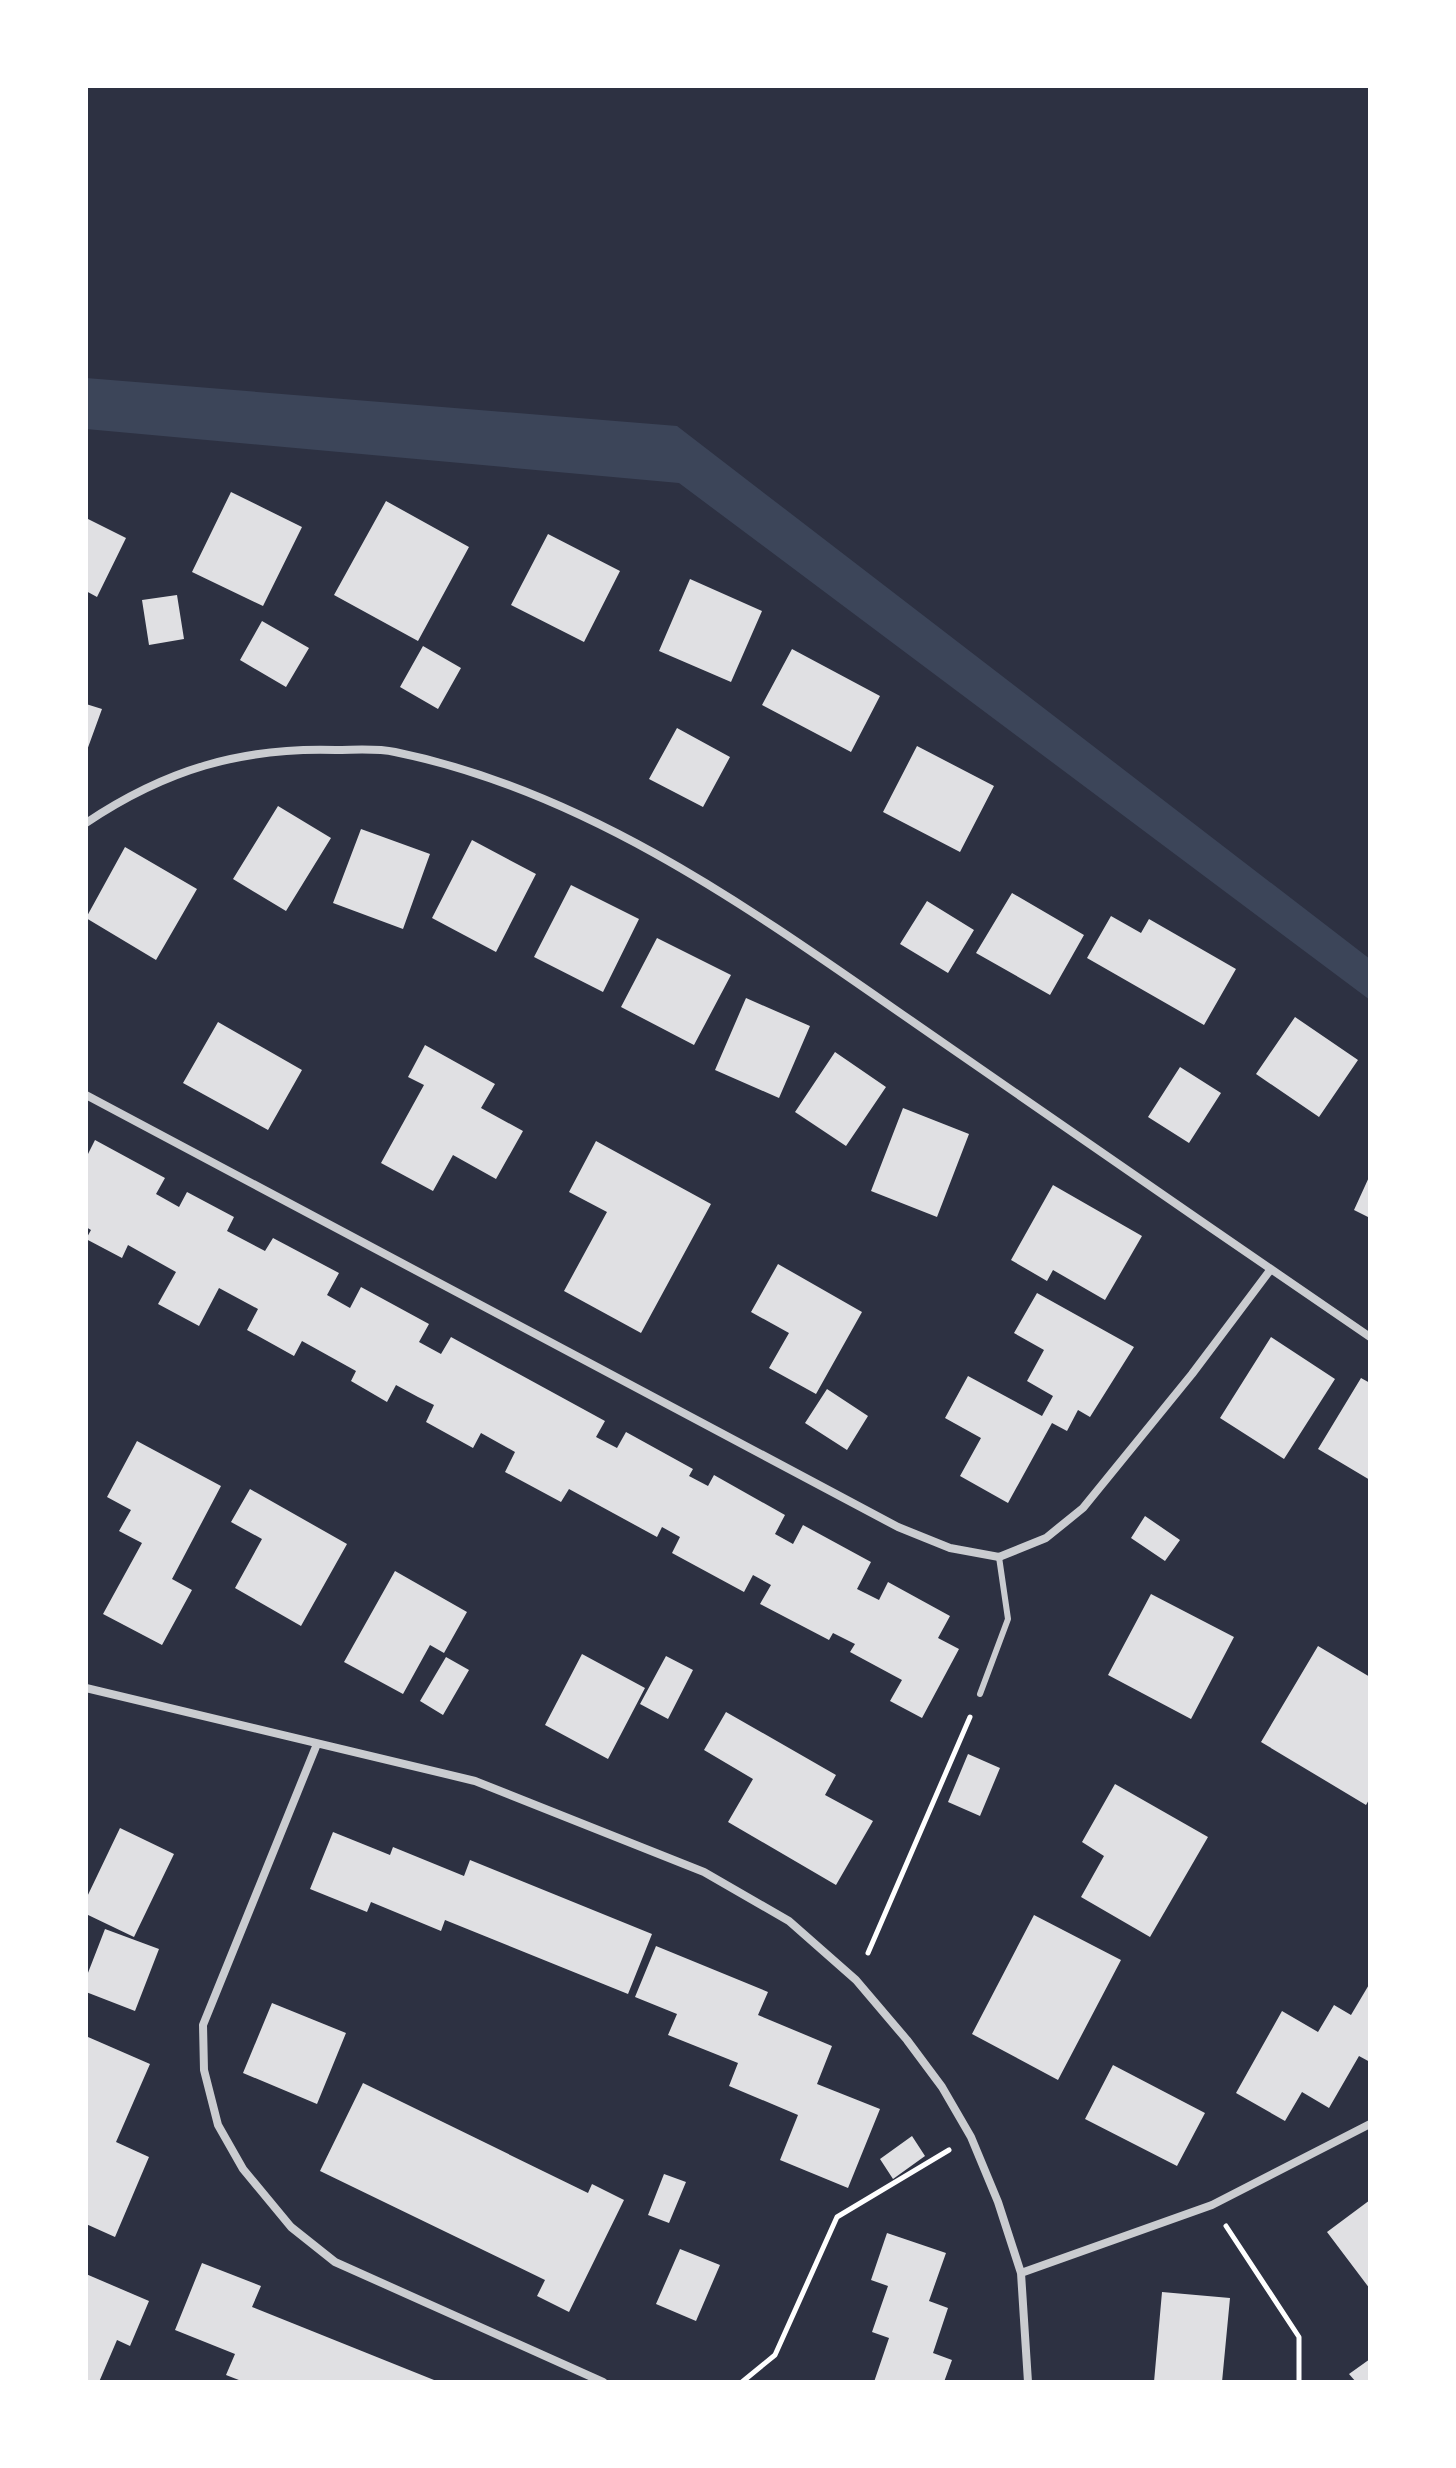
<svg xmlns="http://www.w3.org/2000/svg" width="1456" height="2468" viewBox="0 0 1456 2468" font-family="'Titillium Web',sans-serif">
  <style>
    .green { fill: #3c4559 }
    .building { fill: #e0e0e3 }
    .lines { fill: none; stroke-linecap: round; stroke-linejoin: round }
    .path { stroke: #fff; stroke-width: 5 }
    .service { stroke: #caccd0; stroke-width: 6 }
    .minor { stroke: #caccd0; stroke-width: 8 }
  </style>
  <rect width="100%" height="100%" fill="#2d3142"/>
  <path class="green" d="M 86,378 L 677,426 L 1370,959 L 1370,1000 L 679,483 L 86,429 Z"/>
  <path class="building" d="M 231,492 L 302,527 L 263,606 L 192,572 Z
    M 386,501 L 469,547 L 418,641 L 334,595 Z
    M 86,518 L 126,538 L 97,597 L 86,591 Z
    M 548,534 L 620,571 L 584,642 L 511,605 Z
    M 690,579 L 762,611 L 731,682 L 659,651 Z
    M 177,595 L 184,639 L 149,645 L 142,600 Z
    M 262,621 L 309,648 L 286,687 L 240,660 Z
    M 423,646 L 461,668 L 438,709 L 400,687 Z
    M 792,649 L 880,696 L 851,752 L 762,705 Z
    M 86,704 L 102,709 L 86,753 Z
    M 677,728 L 730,757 L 703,807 L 649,779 Z
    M 917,746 L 994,786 L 960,852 L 883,812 Z
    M 278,806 L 331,838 L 286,911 L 233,879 Z
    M 361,829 L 430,854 L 403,929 L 333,903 Z
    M 472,840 L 536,874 L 496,952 L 432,918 Z
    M 125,847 L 197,889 L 156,960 L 86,918 Z
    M 571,885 L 639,919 L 603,992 L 534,957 Z
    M 1012,893 L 1084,935 L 1050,995 L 976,953 Z
    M 927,901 L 974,930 L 948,973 L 900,944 Z
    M 1111,916 L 1141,933 L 1149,919 L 1236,969 L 1204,1025 L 1087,958 Z
    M 657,938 L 731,975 L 694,1045 L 621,1007 Z
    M 746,998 L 810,1026 L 779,1098 L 715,1070 Z
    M 1295,1017 L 1358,1060 L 1319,1117 L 1256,1074 Z
    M 218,1022 L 302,1070 L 268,1130 L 183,1083 Z
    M 425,1045 L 495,1084 L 481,1108 L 523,1131 L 496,1179 L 453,1155 L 433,1191 L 381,1163 L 424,1085 L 408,1077 Z
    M 835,1052 L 886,1087 L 846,1146 L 795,1112 Z
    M 1180,1067 L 1221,1093 L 1189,1143 L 1148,1117 Z
    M 903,1108 L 969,1134 L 937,1217 L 871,1191 Z
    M 95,1140 L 165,1178 L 156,1194 L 179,1207 L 187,1192 L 234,1217 L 227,1231 L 265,1251 L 273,1238 L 339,1273 L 327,1295 L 350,1308 L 361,1287 L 429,1324 L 419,1342 L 441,1354 L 451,1337 L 605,1421 L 596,1437 L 617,1448 L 626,1432 L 693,1469 L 689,1476 L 708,1486 L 714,1475 L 785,1515 L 775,1534 L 793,1544 L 803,1525 L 871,1562 L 857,1589 L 879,1600 L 888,1582 L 950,1616 L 938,1638 L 959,1649 L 922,1718 L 890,1701 L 902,1680 L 850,1652 L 855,1644 L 833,1633 L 829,1640 L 760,1604 L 771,1585 L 753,1575 L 744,1592 L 672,1553 L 680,1537 L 662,1527 L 657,1537 L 569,1489 L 561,1502 L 505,1472 L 515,1452 L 481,1433 L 473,1448 L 426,1422 L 434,1405 L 418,1397 L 396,1385 L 387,1402 L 351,1381 L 356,1371 L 302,1341 L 294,1356 L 247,1330 L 258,1309 L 219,1288 L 199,1326 L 158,1304 L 176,1272 L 128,1245 L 122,1258 L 86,1239 L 91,1230 L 86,1227 L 86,1158 Z
    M 596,1141 L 711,1204 L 641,1333 L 564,1291 L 607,1212 L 569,1192 Z
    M 1370,1175 L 1370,1218 L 1354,1210 Z
    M 1053,1185 L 1142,1236 L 1105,1300 L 1053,1270 L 1047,1281 L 1011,1260 Z
    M 778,1264 L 862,1312 L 816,1394 L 769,1368 L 789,1333 L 751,1312 Z
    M 1037,1293 L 1134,1347 L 1090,1417 L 1078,1410 L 1067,1431 L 1052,1423 L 1008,1503 L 960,1476 L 981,1438 L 945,1418 L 968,1376 L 1042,1416 L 1053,1396 L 1027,1381 L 1044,1350 L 1014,1333 Z
    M 1271,1337 L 1335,1379 L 1284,1459 L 1220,1418 Z
    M 1361,1378 L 1370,1383 L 1370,1480 L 1318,1449 Z
    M 827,1389 L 868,1416 L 847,1450 L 805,1423 Z
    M 137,1441 L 221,1486 L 172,1579 L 192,1590 L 162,1645 L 103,1614 L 142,1543 L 119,1531 L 131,1510 L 107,1497 Z
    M 250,1489 L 347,1544 L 301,1626 L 235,1588 L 262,1539 L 231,1522 Z
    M 1145,1516 L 1180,1540 L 1165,1561 L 1131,1538 Z
    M 395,1571 L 467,1612 L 444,1653 L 430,1645 L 403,1694 L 344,1662 Z
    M 1151,1594 L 1234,1637 L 1191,1719 L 1108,1675 Z
    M 1318,1646 L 1370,1677 L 1370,1798 L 1366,1805 L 1261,1742 Z
    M 582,1654 L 645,1688 L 608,1759 L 545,1725 Z
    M 666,1656 L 693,1670 L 668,1719 L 640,1704 Z
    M 446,1657 L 469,1670 L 443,1715 L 420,1701 Z
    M 726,1712 L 836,1775 L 825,1795 L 873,1821 L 836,1885 L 728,1822 L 753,1779 L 704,1750 Z
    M 968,1754 L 1000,1768 L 980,1816 L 948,1802 Z
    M 1115,1784 L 1208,1837 L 1150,1937 L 1081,1897 L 1104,1856 L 1082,1842 Z
    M 120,1828 L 174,1854 L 134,1937 L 86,1914 L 86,1899 Z
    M 333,1832 L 390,1855 L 393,1847 L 464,1876 L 470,1860 L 652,1934 L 628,1994 L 445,1920 L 441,1931 L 371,1902 L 367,1912 L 310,1889 Z
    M 1034,1915 L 1121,1960 L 1058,2080 L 972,2034 Z
    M 105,1929 L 159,1949 L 135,2011 L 86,1992 L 86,1978 Z
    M 656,1946 L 768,1992 L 758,2015 L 832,2046 L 817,2084 L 880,2109 L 848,2188 L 780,2160 L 798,2115 L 729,2086 L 738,2063 L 668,2035 L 677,2014 L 635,1997 Z
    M 1370,1983 L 1370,2062 L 1359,2056 L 1329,2108 L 1302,2092 L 1285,2121 L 1236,2093 L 1282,2011 L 1318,2032 L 1334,2005 L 1351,2015 Z
    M 272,2003 L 346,2033 L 317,2104 L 243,2073 Z
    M 88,2037 L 150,2064 L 116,2142 L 149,2157 L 115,2237 L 86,2224 Z
    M 1113,2065 L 1205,2113 L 1177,2166 L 1085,2119 Z
    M 363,2083 L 588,2193 L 592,2184 L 624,2200 L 569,2312 L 537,2296 L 545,2280 L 320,2171 Z
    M 912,2136 L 925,2156 L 893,2179 L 880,2159 Z
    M 664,2174 L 686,2182 L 669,2223 L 648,2215 Z
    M 1370,2200 L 1370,2289 L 1327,2232 Z
    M 887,2233 L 946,2253 L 929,2301 L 948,2308 L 933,2353 L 952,2360 L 944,2382 L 874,2382 L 889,2338 L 872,2332 L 888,2286 L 871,2280 Z
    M 680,2249 L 720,2265 L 696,2321 L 656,2304 Z
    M 202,2263 L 261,2286 L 252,2307 L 439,2382 L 244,2382 L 226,2375 L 235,2354 L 175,2330 Z
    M 86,2274 L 149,2301 L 130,2346 L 117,2340 L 99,2382 L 86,2382 Z
    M 1162,2292 L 1230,2298 L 1222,2382 L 1154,2382 Z
    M 1370,2359 L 1370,2382 L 1356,2382 L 1349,2374 Z"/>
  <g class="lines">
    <path class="path" d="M 868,1953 L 970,1717
      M 1226,2226 L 1299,2337 L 1299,2382
      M 742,2382 L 775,2355 L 837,2217 L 949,2150"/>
    <path class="service" d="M 980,1694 L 1008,1619 L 999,1557"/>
    <path class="minor" d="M 86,823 C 165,770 241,747 336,750 C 355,750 376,748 395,752 C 601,794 775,927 945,1044 C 1086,1142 1228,1240 1370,1337
      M 86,1095 L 898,1527 L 950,1548 L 999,1557 L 1046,1538 L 1083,1508 L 1192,1374 L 1271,1269
      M 86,1688 L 475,1781 L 704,1872 L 789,1921 L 856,1980 L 907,2040 L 942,2087 L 971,2137 L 998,2202 L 1021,2273 L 1028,2382
      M 317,1744 L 203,2025 L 204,2070 L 218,2125 L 243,2169 L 291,2227 L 335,2262 L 603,2382
      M 1021,2273 L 1212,2205 L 1370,2124"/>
  </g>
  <rect width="1456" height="2468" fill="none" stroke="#ffffff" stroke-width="176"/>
</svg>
